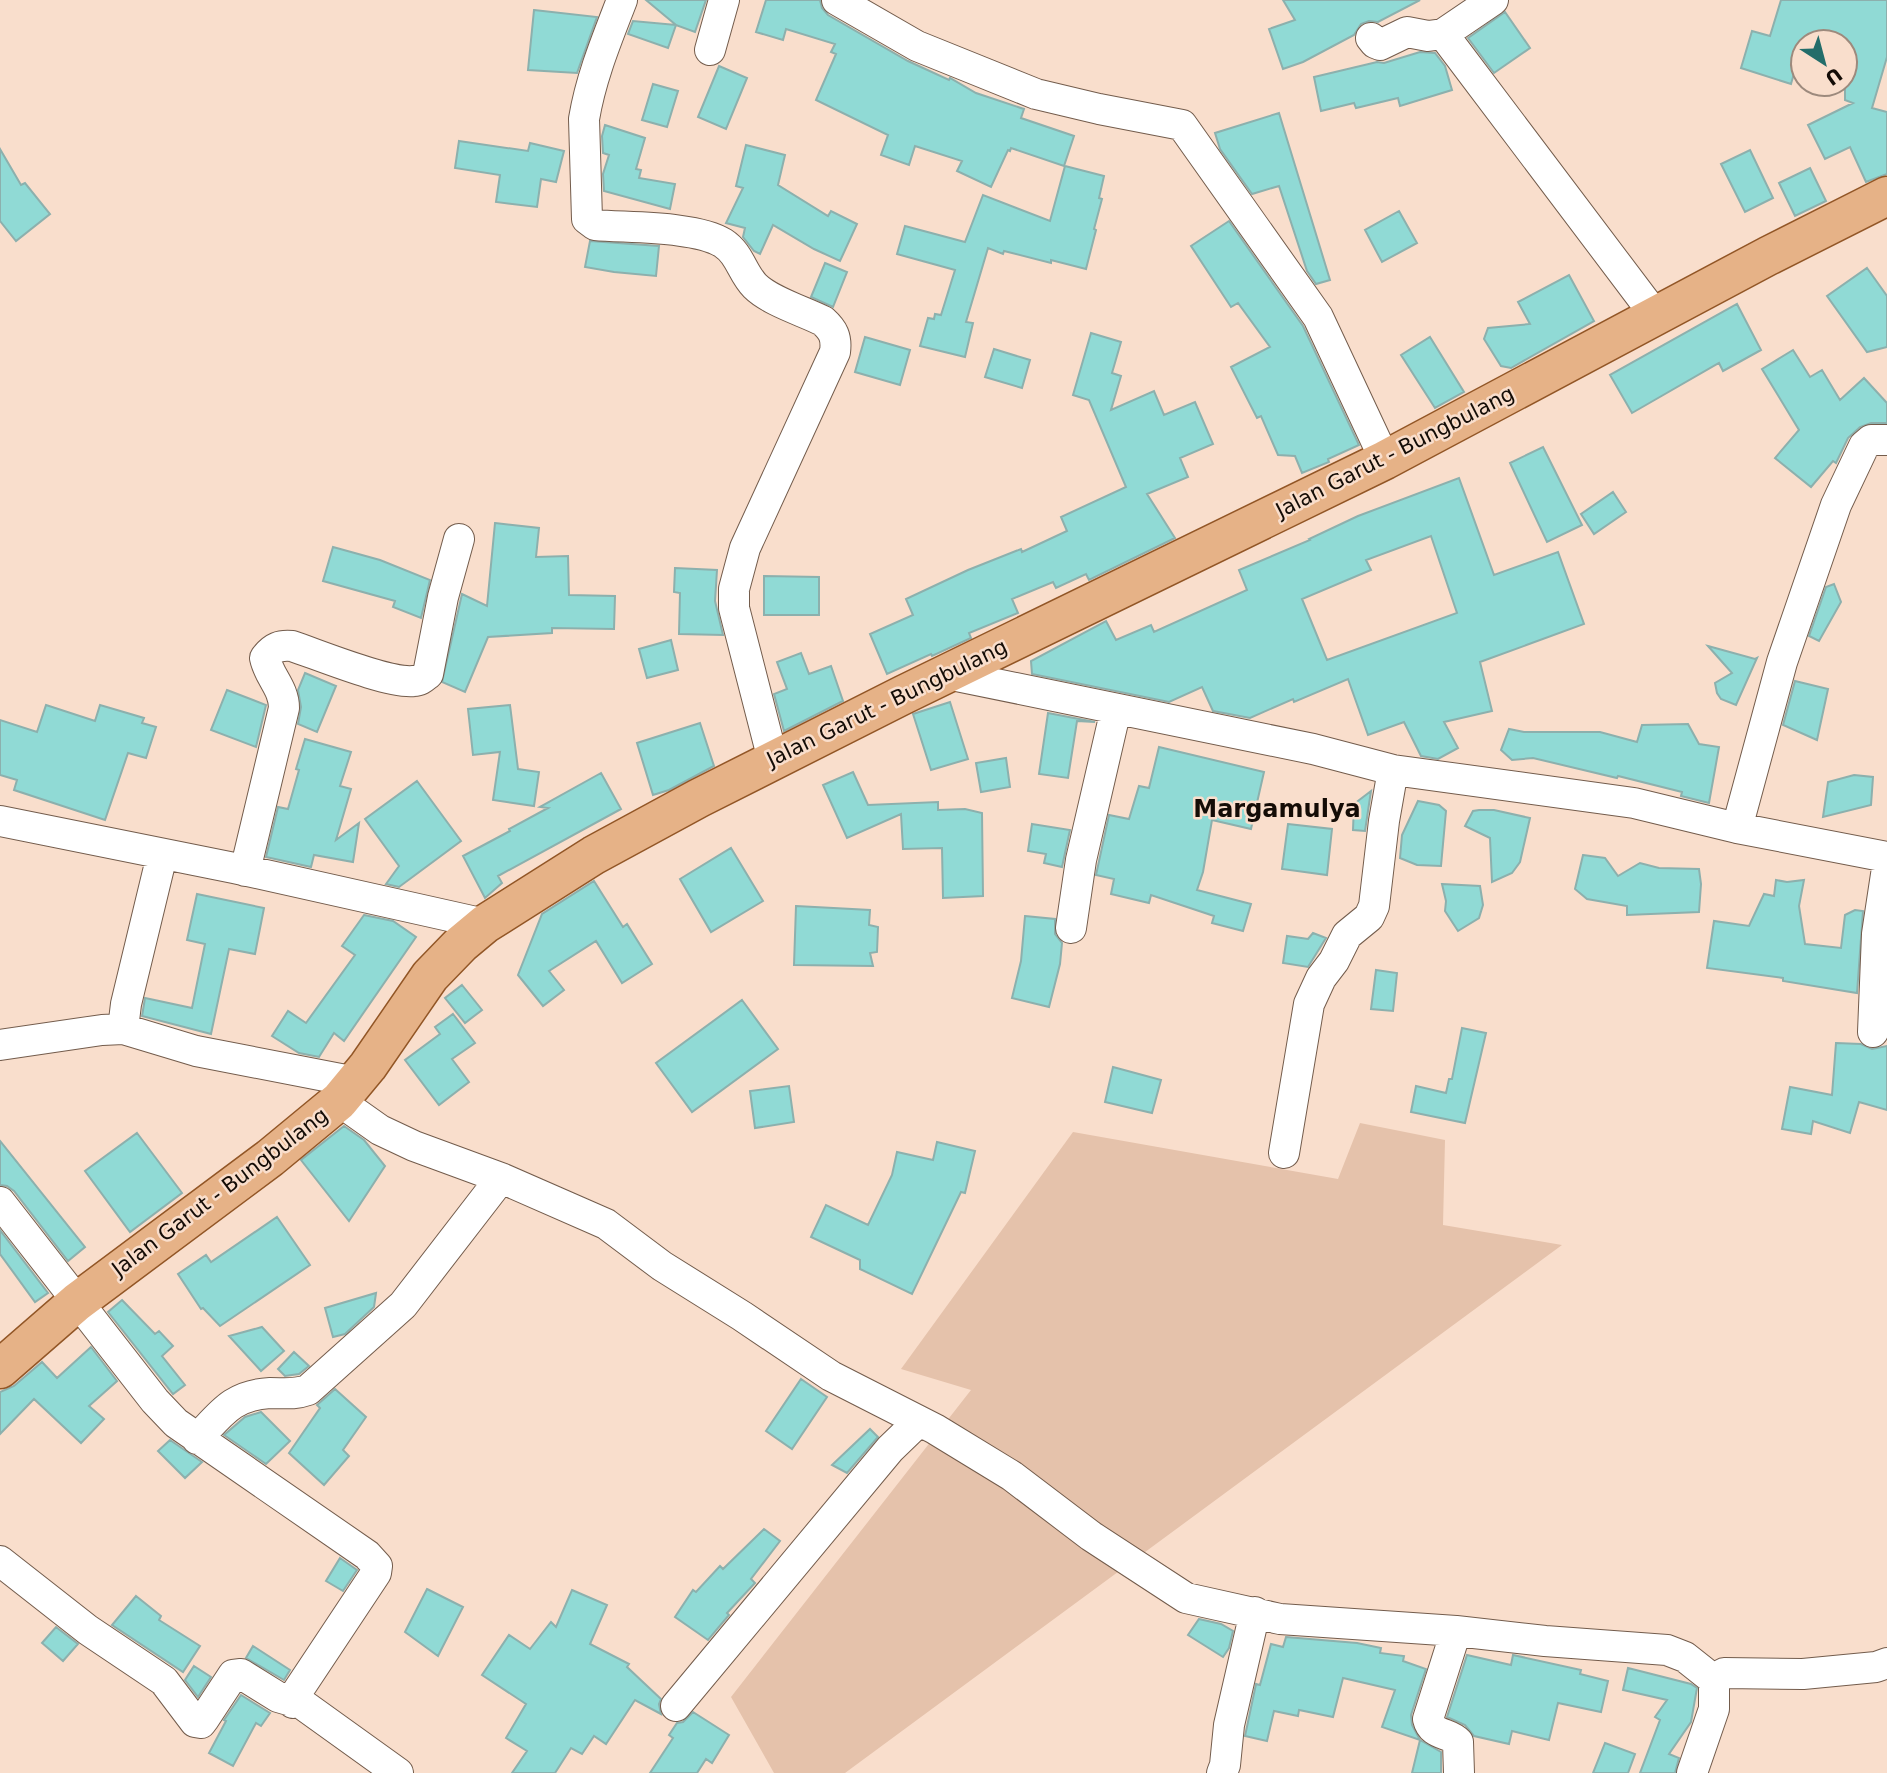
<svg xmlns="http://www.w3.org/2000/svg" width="1887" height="1773" viewBox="0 0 1887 1773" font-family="'DejaVu Sans',sans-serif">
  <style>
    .green { fill: #e5c2ab }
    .building { fill: #90dad5; stroke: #8cb0ad; stroke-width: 2; fill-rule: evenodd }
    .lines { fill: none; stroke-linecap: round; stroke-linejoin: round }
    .street-casing { stroke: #735c4c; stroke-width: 32 }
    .primary-casing { stroke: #925626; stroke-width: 41 }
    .street { stroke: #fff; stroke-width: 30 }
    .primary { stroke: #e6b287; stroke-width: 38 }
    .labels { text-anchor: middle; stroke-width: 5; stroke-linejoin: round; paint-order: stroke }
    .street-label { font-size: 21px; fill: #140c06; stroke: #f9decc }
    .quarter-label { font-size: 24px; font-weight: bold; fill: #140c06; stroke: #f9decc }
  </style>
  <rect width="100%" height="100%" fill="#f9decc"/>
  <path class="green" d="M 1360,1123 L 1445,1140 L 1443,1225 L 1562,1245 L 845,1773 L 774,1773 L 731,1697 L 971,1390 L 901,1369 L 1073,1132 L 1338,1179 Z"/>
  <path class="building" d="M 646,0 L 706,0 L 695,32 L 676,25 L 668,48 L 628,34 L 633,21 L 676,25 Z
    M 766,0 L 820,0 L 822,8 L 828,15 L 908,61 L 949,80 L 950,78 L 976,93 L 1024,109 L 1021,118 L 1074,136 L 1064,166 L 1011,148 L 1010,151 L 1008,150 L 991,187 L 957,171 L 962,161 L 915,146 L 909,165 L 881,155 L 888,135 L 816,100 L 836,54 L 831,52 L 835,44 L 786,29 L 783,40 L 756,32 Z
    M 1283,0 L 1420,0 L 1378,22 L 1369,21 L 1361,24 L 1354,35 L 1303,62 L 1283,69 L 1269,29 L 1295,20 Z
    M 1781,0 L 1887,0 L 1887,57 L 1872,108 L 1887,112 L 1887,174 L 1866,182 L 1850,147 L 1825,159 L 1808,125 L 1853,103 L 1845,100 L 1845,42 L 1803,42 L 1791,84 L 1741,68 L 1752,31 L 1770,36 Z
    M 534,10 L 597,17 L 577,73 L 528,70 Z
    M 1505,12 L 1530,48 L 1494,73 L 1468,38 Z
    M 1420,52 L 1435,53 L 1445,66 L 1452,90 L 1400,106 L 1398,98 L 1356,108 L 1354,103 L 1321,111 L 1314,77 L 1377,62 L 1384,63 Z
    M 719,66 L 747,78 L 726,129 L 698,117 Z
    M 653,84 L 678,91 L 667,127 L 642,120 Z
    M 1279,113 L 1330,280 L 1316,284 L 1307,271 L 1279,186 L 1252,194 L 1220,149 L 1215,133 Z
    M 605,125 L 645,138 L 636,169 L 641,170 L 639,178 L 675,184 L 670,209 L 604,191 L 603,174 L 609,155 L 603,153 L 602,136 Z
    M 459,141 L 528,151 L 530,143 L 564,151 L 556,182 L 541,179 L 537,207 L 496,202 L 500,175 L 455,168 Z
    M 746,145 L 785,155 L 778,185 L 828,216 L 831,211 L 857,224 L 840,261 L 814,249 L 773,225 L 760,254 L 754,251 L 743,237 L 745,228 L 726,223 L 743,188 L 736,186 Z
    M 0,149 L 21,185 L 25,183 L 50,214 L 16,241 L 0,221 Z
    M 1750,150 L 1773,198 L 1745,212 L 1721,164 Z
    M 1065,166 L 1104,176 L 1099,198 L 1102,199 L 1094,229 L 1096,230 L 1086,269 L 1051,260 L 1051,263 L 1004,251 L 1003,254 L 988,248 L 966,322 L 973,323 L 965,357 L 920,346 L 928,318 L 934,319 L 935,314 L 941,315 L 955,270 L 897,254 L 905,226 L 965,242 L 983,195 L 1050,221 Z
    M 1810,168 L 1826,201 L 1795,216 L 1779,183 Z
    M 1399,211 L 1417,243 L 1382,262 L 1365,230 Z
    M 1229,221 L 1303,326 L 1359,445 L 1328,459 L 1329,462 L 1302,473 L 1295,456 L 1278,455 L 1261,416 L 1257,418 L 1231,367 L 1270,347 L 1238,303 L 1231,307 L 1191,246 Z
    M 590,241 L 659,246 L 656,276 L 614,272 L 585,267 Z
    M 825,263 L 847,272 L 833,307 L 811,297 Z
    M 1867,268 L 1887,296 L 1887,347 L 1867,352 L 1827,296 Z
    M 1569,275 L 1594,321 L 1511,368 L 1501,366 L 1484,339 L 1488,328 L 1530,324 L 1518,302 Z
    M 1737,304 L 1761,350 L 1723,371 L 1719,363 L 1632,413 L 1610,375 Z
    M 1091,333 L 1121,342 L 1112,373 L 1121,376 L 1111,410 L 1154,391 L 1164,415 L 1195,402 L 1213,444 L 1180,458 L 1188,477 L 1147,494 L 1175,538 L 1089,580 L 1086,574 L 1056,588 L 1053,582 L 1012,599 L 1018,613 L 969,633 L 971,638 L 932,656 L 931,654 L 887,674 L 870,634 L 913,615 L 906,599 L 968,570 L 1021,549 L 1022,552 L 1067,531 L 1061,517 L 1126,487 L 1089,400 L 1073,395 Z
    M 865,337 L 910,350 L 900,385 L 855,372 Z
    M 1430,337 L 1464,392 L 1435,408 L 1401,355 Z
    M 994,349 L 1030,360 L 1022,388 L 985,377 Z
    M 1793,350 L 1810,377 L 1822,370 L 1840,400 L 1864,378 L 1887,403 L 1887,423 L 1871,423 L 1860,427 L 1848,438 L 1836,463 L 1833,461 L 1811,487 L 1775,458 L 1799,430 L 1762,369 Z
    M 1543,447 L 1582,525 L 1547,542 L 1510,463 Z
    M 1459,478 L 1494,575 L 1558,552 L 1584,624 L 1480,662 L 1492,711 L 1444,722 L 1458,748 L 1438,759 L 1421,756 L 1404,722 L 1368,735 L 1348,679 L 1294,702 L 1293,699 L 1250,718 L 1213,711 L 1202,687 L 1169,702 L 1032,674 L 1031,661 L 1106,621 L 1116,640 L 1151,625 L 1154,632 L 1247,590 L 1239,570 L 1310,540 L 1309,539 L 1358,516 ZM 1431,536 L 1457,613 L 1327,660 L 1302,599 L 1371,570 L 1366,560 Z
    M 1613,492 L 1626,512 L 1594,534 L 1581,514 Z
    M 495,523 L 539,528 L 536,557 L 568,556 L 569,595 L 615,596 L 614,629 L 552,628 L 552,633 L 488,637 L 465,692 L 442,682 L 462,594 L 487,606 Z
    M 333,547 L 380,560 L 430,580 L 421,618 L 393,607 L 395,601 L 323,581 Z
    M 675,568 L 717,570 L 715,601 L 723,635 L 679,634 L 680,593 L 674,592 Z
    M 764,576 L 819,577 L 819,615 L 764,615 Z
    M 1834,584 L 1841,602 L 1819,641 L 1809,636 L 1826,587 Z
    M 671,640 L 678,670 L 647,678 L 639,649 Z
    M 1708,646 L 1755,659 L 1757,658 L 1736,705 L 1721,699 L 1717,693 L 1715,683 L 1732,673 Z
    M 801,653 L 809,674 L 831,666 L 843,701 L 784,731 L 774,694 L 787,689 L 777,662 Z
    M 305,673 L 336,686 L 317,732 L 298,724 L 301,707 L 298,690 Z
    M 1795,681 L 1828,689 L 1817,740 L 1783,725 Z
    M 227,690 L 266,705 L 256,747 L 211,730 Z
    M 950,702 L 968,759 L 931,770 L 913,714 Z
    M 46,705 L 95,721 L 100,705 L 144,718 L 142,723 L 156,727 L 146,758 L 128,753 L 105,820 L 14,790 L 17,780 L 0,775 L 0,720 L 37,732 Z
    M 510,705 L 518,769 L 539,772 L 534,806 L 493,800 L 500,752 L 473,755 L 468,709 Z
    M 1048,713 L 1095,722 L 1077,721 L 1068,778 L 1039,774 Z
    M 700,723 L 714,766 L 669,790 L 653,795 L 637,743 Z
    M 1688,724 L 1699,744 L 1719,747 L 1709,803 L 1681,796 L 1682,792 L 1618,776 L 1617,778 L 1533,758 L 1512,760 L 1501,750 L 1509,729 L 1524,732 L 1600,732 L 1637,742 L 1642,725 Z
    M 305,739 L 351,752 L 340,786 L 351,789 L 336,840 L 359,823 L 353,862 L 314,855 L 311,867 L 266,857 L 278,807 L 288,809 L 299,770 L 296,769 Z
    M 1159,747 L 1264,772 L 1251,829 L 1212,820 L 1203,872 L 1197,890 L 1251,904 L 1243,931 L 1212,923 L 1214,916 L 1151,895 L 1149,903 L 1111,894 L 1114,879 L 1096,875 L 1109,815 L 1129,819 L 1139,786 L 1149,788 Z
    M 1006,758 L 1010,787 L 981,792 L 976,763 Z
    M 853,772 L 868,805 L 938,802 L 938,810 L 965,809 L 982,813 L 983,896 L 943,898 L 942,848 L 903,849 L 901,814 L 847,838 L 823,785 Z
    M 601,773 L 621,809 L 498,876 L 502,883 L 485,898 L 463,856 L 510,831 L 509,829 L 548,808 L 540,807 Z
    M 1854,775 L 1873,777 L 1871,805 L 1823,817 L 1828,782 Z
    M 417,781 L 461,841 L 399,887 L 386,884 L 399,866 L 365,819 Z
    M 1371,791 L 1365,831 L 1353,830 L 1354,804 Z
    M 1418,801 L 1439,805 L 1446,811 L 1441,866 L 1417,865 L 1400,858 L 1402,835 Z
    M 1479,810 L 1494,810 L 1530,818 L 1520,862 L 1512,873 L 1492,882 L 1490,838 L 1465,826 L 1473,811 Z
    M 1032,824 L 1070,830 L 1062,867 L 1044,863 L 1046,854 L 1028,851 Z
    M 1288,824 L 1332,829 L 1327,875 L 1282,869 Z
    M 731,848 L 763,901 L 711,932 L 680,879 Z
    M 1583,855 L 1605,858 L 1618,876 L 1640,863 L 1659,868 L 1699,869 L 1701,884 L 1699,912 L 1627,915 L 1627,906 L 1587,899 L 1575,889 Z
    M 1776,880 L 1787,882 L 1804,880 L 1799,906 L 1805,944 L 1841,948 L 1845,915 L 1855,910 L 1863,911 L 1857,993 L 1783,981 L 1783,978 L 1707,968 L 1714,921 L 1749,926 L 1764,894 L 1774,896 Z
    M 594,881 L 623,927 L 627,924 L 652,964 L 622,983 L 596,941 L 549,971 L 564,990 L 543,1006 L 518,975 L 542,914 Z
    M 1442,884 L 1480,886 L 1483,905 L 1479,918 L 1458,931 L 1445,911 L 1446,901 Z
    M 197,894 L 264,908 L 255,954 L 229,949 L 211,1034 L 142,1016 L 145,998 L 192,1008 L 205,944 L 187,940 Z
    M 796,906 L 870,910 L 869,925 L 878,927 L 877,952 L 870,953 L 873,966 L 794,965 Z
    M 364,915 L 393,921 L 416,937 L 344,1041 L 334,1033 L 319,1057 L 299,1053 L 272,1036 L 288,1011 L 306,1023 L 355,955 L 342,946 Z
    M 1025,916 L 1055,919 L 1055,934 L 1062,943 L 1060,964 L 1049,1007 L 1012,998 L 1021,961 Z
    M 1313,933 L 1326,938 L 1308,967 L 1283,963 L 1287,936 L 1308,939 Z
    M 1376,970 L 1397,973 L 1393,1011 L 1371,1009 Z
    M 462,985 L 482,1010 L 465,1023 L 445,998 Z
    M 742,1000 L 778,1049 L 692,1112 L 656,1063 Z
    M 453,1014 L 475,1043 L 452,1059 L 469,1082 L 439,1105 L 405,1060 L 440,1034 L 435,1027 Z
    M 1462,1028 L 1486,1033 L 1465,1123 L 1411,1112 L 1416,1086 L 1446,1093 L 1449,1079 L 1452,1079 Z
    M 1836,1043 L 1861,1044 L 1872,1049 L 1887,1046 L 1887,1110 L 1859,1102 L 1850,1133 L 1813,1121 L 1811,1134 L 1782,1129 L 1790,1087 L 1832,1095 Z
    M 1113,1067 L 1161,1080 L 1152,1113 L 1105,1102 Z
    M 789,1086 L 794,1122 L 755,1128 L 750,1091 Z
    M 344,1126 L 364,1140 L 385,1166 L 349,1221 L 301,1160 Z
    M 137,1133 L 182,1193 L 130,1232 L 85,1171 Z
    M 0,1141 L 85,1247 L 68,1261 L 14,1191 L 7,1186 L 0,1185 Z
    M 937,1142 L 975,1151 L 965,1193 L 961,1192 L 912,1294 L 860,1269 L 860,1260 L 811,1237 L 826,1205 L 868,1225 L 892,1175 L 897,1152 L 933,1160 Z
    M 277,1217 L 310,1265 L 220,1326 L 203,1308 L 201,1309 L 178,1274 L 206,1255 L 211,1262 Z
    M 0,1230 L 48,1293 L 35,1302 L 0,1254 Z
    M 376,1293 L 374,1307 L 345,1334 L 333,1337 L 325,1308 Z
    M 122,1300 L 155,1334 L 159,1331 L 173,1346 L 162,1356 L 185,1385 L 173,1394 L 108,1312 Z
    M 262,1327 L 284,1351 L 261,1371 L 229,1336 Z
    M 91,1347 L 117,1381 L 89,1406 L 104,1419 L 81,1443 L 34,1399 L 0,1434 L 0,1392 L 14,1386 L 42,1362 L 57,1378 Z
    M 294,1352 L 309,1366 L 299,1374 L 285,1376 L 278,1369 Z
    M 801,1379 L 827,1397 L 792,1449 L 766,1431 Z
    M 335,1389 L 366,1417 L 343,1450 L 349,1456 L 324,1485 L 289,1453 L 320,1408 L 317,1405 Z
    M 261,1412 L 290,1441 L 266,1464 L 224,1435 L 245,1417 Z
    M 870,1429 L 878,1437 L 847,1473 L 832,1465 Z
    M 170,1440 L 202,1462 L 185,1478 L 158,1451 Z
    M 764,1529 L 780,1541 L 751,1579 L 755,1583 L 727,1613 L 729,1615 L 708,1640 L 675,1617 L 693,1590 L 696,1592 L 720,1566 L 723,1569 Z
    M 340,1558 L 357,1570 L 343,1591 L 326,1581 Z
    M 427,1589 L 463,1607 L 438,1656 L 405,1632 Z
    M 572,1590 L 607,1605 L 590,1644 L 629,1664 L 627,1667 L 661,1699 L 659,1704 L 661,1714 L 635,1700 L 606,1744 L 594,1736 L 582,1754 L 571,1748 L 555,1773 L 512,1773 L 527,1751 L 506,1738 L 526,1704 L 482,1675 L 509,1635 L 530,1649 L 551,1622 L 556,1627 Z
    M 136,1596 L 161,1616 L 159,1620 L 200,1646 L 183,1672 L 112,1625 Z
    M 1199,1619 L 1221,1624 L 1233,1631 L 1229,1648 L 1223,1657 L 1188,1635 Z
    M 56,1627 L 78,1644 L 63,1661 L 42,1643 Z
    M 1286,1637 L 1357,1643 L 1381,1648 L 1380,1653 L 1404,1656 L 1403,1661 L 1426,1669 L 1411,1715 L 1412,1725 L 1420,1740 L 1382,1727 L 1395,1690 L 1343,1678 L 1333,1717 L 1299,1710 L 1298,1716 L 1274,1711 L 1267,1741 L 1245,1736 L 1256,1684 L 1260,1685 L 1271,1644 L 1283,1647 Z
    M 253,1646 L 290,1670 L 284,1680 L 246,1658 Z
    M 1467,1655 L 1511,1665 L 1513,1655 L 1581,1670 L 1580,1674 L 1608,1681 L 1601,1712 L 1558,1703 L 1549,1740 L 1512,1731 L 1509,1744 L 1474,1736 L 1465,1725 L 1447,1717 Z
    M 194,1666 L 211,1677 L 198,1697 L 185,1680 Z
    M 1628,1668 L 1691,1684 L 1697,1688 L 1691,1722 L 1669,1754 L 1679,1758 L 1675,1773 L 1640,1773 L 1660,1720 L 1655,1717 L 1667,1700 L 1623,1690 Z
    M 241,1695 L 270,1713 L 261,1726 L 256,1723 L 233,1766 L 209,1753 L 226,1721 L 224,1720 Z
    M 693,1712 L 729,1735 L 712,1763 L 706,1759 L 697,1773 L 650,1773 L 673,1738 L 669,1735 L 677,1723 L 683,1722 Z
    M 1420,1740 L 1441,1752 L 1441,1773 L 1412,1773 Z
    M 1605,1743 L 1635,1754 L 1628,1773 L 1593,1773 Z"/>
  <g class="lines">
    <defs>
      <path id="street" d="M 622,0 C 607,39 591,77 584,119 L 587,219 L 595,225 C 629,228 696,226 723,243 C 740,254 742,273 755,286 C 770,301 803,311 823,321 C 833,330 837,337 835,352 L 745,548 L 734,589 L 734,608 L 773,760
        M 837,0 L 917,46 L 1036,94 L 1099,109 L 1182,125 L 1318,317 L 1385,460
        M 1493,0 L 1443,34 L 1655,315
        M 1371,38 L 1375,43 L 1380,45 L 1407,32 L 1428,36 L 1443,34
        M 710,50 L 724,0
        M 947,674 L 1313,749 L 1393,770 L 1634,803 L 1737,828 L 1887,857
        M 0,821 L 234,868 L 485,924
        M 1737,828 L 1782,662 L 1836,505 L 1864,446 L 1871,440 L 1887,440
        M 245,871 L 284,708 C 284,688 269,677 265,658 C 273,647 280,645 292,646 C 319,655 389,684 414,681 C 420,681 423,678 428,674 L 443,597 L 459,539
        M 1071,928 L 1081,860 L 1116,709
        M 123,1029 L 126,1004 L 162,855
        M 1873,1032 L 1877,934 L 1887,868
        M 0,1045 L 102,1030 L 123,1029 L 196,1051 L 356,1082
        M 339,1101 L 380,1130 L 414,1146 L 501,1178 L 606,1224 L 662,1266 L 742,1316 L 831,1376 L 935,1429 L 1012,1476 L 1091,1536 L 1186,1598 L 1280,1619 L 1456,1631 L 1545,1641 L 1667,1650 L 1685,1657 L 1714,1680 L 1714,1709 L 1692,1773
        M 1284,1153 L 1309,1004 L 1321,978 L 1334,961 L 1347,935 L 1369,917 L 1374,906 L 1384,821 L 1393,770
        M 0,1202 L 155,1401 L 176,1423 L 367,1555 L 377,1566 L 376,1573 L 295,1695 L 293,1703
        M 197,1439 C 221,1414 232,1395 270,1393 C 284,1393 294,1395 308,1390 L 403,1305 L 501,1178
        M 0,1561 L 88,1630 L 164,1681 L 195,1722 L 201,1723 L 204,1719 L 233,1675 L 241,1674 L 278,1697 L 302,1704 L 398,1773
        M 1456,1631 L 1428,1719 C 1432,1736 1449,1732 1458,1742 L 1459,1773
        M 1714,1680 L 1724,1673 L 1803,1674 L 1876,1667 L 1887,1663
        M 676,1706 L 890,1449 L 919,1421
        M 1222,1773 L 1225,1765 L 1229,1725 L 1255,1612"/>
      <path id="primary" d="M 0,1369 L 77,1302 L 270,1158 L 339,1101 L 368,1066 L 430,976 L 461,944 L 485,924 L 594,855 L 699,798 L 903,695 L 1385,460 L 1768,256 L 1887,196"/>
    </defs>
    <use href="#street" class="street-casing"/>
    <use href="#primary" class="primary-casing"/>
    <use href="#street" class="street"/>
    <use href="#primary" class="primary"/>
  </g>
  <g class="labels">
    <g class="street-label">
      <text transform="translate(1395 452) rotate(-27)" y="7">Jalan Garut - Bungbulang</text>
      <text transform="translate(887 703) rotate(-26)" y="7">Jalan Garut - Bungbulang</text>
      <text transform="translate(220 1192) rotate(-37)" y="7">Jalan Garut - Bungbulang</text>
    </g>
    <g class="quarter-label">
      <text x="1277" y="817">Margamulya</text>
    </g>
  </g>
  <g transform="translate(1824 63) rotate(144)"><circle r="33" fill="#f9decc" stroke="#9d8a7d" stroke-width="2"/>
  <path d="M0-5L12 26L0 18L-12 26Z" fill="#236d6a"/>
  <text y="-10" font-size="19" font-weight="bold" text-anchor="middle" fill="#140c06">U</text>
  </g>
</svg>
